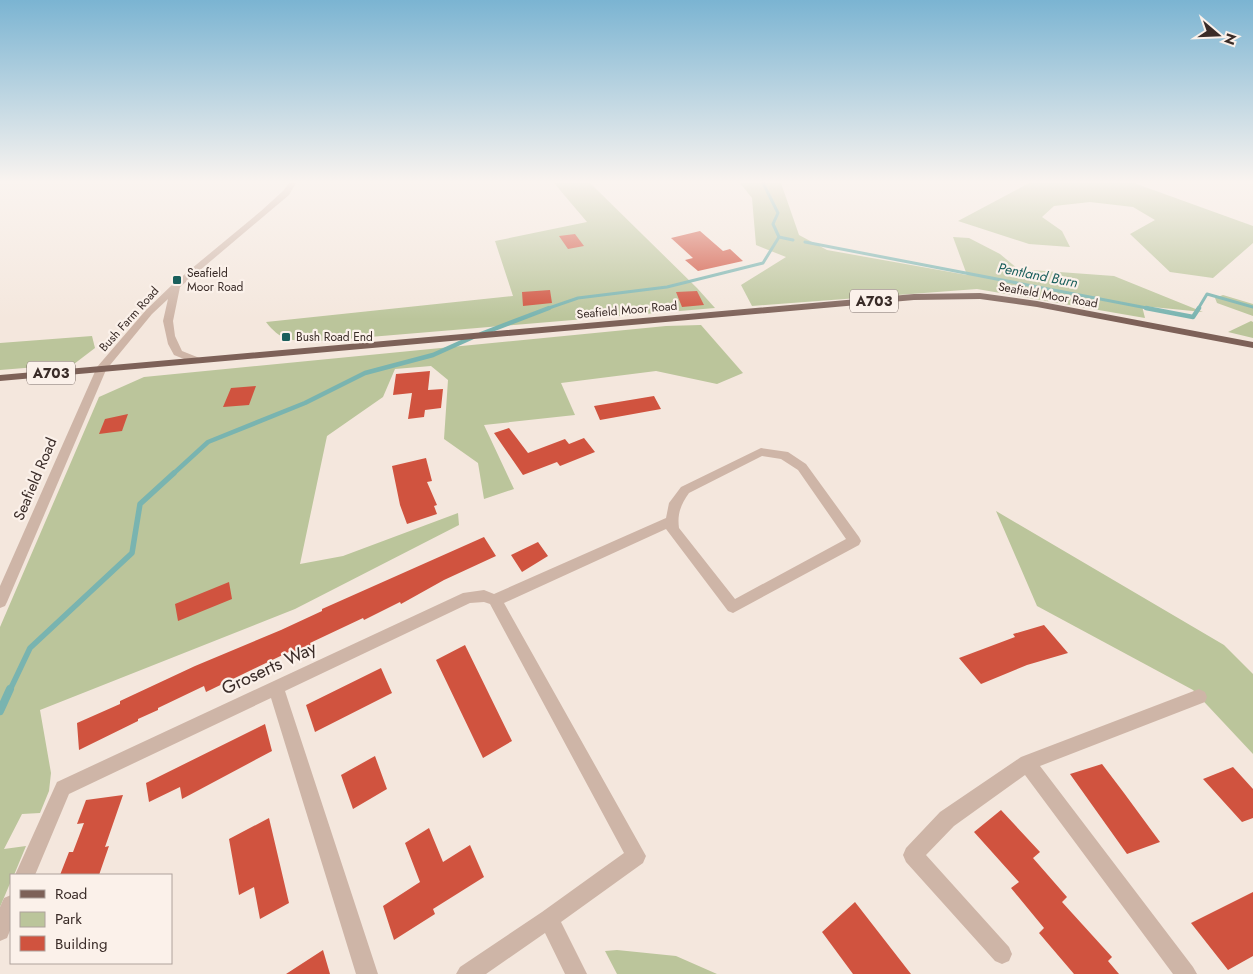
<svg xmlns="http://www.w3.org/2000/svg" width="1253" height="974" viewBox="0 0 1253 974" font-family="Jost,sans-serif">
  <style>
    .green { fill: #bbc59b }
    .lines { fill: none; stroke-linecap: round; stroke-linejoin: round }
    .stream-far3 { stroke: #79b4b0; stroke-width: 3 }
    .stream-far2 { stroke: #79b4b0; stroke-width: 4.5 }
    .stream-far1 { stroke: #79b4b0; stroke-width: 5.5 }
    .stream { stroke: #79b4b0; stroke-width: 8 }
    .building { fill: #d0533f }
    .minor { fill: #ceb5a7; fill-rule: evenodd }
    .tertiary { fill: #ceb5a7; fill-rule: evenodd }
    .primary { fill: #7d6158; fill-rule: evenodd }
    .poi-dot { fill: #1a5f5c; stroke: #fbf1ea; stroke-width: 2 }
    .labels { text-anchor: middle; stroke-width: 4.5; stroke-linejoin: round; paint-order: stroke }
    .far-poi-label { font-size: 12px; fill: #3a2c28; stroke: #fbf1ea; text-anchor: start }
    .far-street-label { font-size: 12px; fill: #3a2c28; stroke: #fbf1ea }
    .far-water-label { font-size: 14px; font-style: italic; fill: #1a5f5c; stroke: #fbf1ea }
    .shield { fill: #fbf1ea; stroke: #746762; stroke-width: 1 }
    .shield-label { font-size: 14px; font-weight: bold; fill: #3a2c28 }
    .street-label { font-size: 15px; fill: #3a2c28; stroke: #fbf1ea }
    .near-street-label { font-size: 18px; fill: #3a2c28; stroke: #fbf1ea }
  </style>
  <rect width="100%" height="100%" fill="#f4e7dd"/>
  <path class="green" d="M 554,183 L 590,183 L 697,288 L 715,308 L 310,342 C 289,340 280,340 266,322 L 513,296 L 495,241 L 587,222 Z
    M 740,183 L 781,183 L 799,235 L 827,250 L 967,275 L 953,237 L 969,238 L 1000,254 L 1018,269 L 1114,276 L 1203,312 L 1142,306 L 1145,318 L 977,289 L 752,306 L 741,285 L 786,257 L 756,245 L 752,198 Z
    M 1029,183 L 1134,183 L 1253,226 L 1253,243 L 1213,278 L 1170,272 L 1130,234 L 1155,220 L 1133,207 L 1090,202 L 1054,206 L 1042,217 L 1062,231 L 1070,247 L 1029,244 L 958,221 Z
    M 1223,295 L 1253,304 L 1253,316 L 1217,303 L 1215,298 Z
    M 1251,321 L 1253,322 L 1253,338 L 1228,332 Z
    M 701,325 L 743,373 L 717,384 L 656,371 L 561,383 L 575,415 L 484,425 L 514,489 L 484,499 L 478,463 L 444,439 L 448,380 L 431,366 L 395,369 L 383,397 L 327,436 L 300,564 L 343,556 L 458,513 L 459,525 L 295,609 L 40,710 L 51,773 L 49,791 L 40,813 L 22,814 L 4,849 L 26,846 L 14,875 L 11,875 L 11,881 L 0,907 L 0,627 L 99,397 L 144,377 L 666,326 Z
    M 92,336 L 95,348 L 74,364 L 0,370 L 0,343 Z
    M 996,511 L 1224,645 L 1253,674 L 1253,754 L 1193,690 L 1037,606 Z
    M 617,950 L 676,956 L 717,974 L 617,974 L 605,951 Z"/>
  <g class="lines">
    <path class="stream-far3" d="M 779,237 L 793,240
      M 805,242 L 1152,309
      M 546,309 L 578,298 L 667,287 L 763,263 L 779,237 L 773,224 L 778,213 L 763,183
      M 1198,309 L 1207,294 L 1253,307"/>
    <path class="stream-far2" d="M 1146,308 L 1193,317 L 1199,308
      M 481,334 L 549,308
      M 173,474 L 208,442 L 305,403 L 365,373 L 433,355 L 473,337"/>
    <path class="stream-far1" d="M 10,690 L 30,648 L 132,553 L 140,504 L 174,473"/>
    <path class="stream" d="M 0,711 L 10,689"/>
  </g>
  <path class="building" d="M 700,231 L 723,251 L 730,249 L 743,261 L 698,271 L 685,260 L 693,258 L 671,238 Z
    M 575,234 L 584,246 L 568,249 L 559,236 Z
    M 550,290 L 552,303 L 523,306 L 522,292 Z
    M 697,291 L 704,305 L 682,307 L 676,292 Z
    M 430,371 L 428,390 L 443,389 L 441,408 L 425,410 L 424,417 L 408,419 L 412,393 L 393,395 L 396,374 Z
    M 256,386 L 249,405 L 223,407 L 231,388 Z
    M 654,396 L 661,409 L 600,420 L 594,406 Z
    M 128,414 L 122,431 L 99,434 L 105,419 Z
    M 509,428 L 528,453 L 565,439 L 569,444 L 584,438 L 595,452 L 560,466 L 557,462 L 523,475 L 494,433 Z
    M 426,458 L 432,481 L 427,482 L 437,505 L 434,506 L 437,514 L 407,524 L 400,505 L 392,466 Z
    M 484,537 L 496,556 L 444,580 L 401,604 L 400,602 L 364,620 L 363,618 L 310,643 L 311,645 L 294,653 L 293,650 L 206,692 L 204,686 L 158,708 L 158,710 L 138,719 L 138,721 L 79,750 L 77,723 L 120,704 L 120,701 L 195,666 L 281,630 L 322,611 L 322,609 Z
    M 538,542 L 548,556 L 522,572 L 511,555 Z
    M 229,582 L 232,599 L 178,621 L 175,604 Z
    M 1044,625 L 1068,653 L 1027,665 L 981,684 L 959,658 L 1015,637 L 1013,634 Z
    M 465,645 L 512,741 L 483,758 L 436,660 Z
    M 381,668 L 392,693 L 315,732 L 306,705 Z
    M 265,724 L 272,751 L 182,799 L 180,787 L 149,802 L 146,783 Z
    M 375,756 L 387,789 L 353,809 L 341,775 Z
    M 1102,764 L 1124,793 L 1160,842 L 1127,854 L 1070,774 Z
    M 1233,767 L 1253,789 L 1253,818 L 1242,822 L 1203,779 Z
    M 123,795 L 105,847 L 109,846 L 99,875 L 60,875 L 69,852 L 73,852 L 84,823 L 77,824 L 86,800 Z
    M 1001,810 L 1040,852 L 1033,858 L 1067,897 L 1062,902 L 1112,957 L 1108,961 L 1119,974 L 1074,974 L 1039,933 L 1044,928 L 1011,888 L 1019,882 L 974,832 Z
    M 269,818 L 289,903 L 260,919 L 254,887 L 239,895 L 229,839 Z
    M 429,828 L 443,862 L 470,845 L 484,877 L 433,909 L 435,914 L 394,940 L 383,906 L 420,882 L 405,843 Z
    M 1253,892 L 1253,956 L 1228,970 L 1191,923 Z
    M 855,902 L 911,974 L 853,974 L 822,932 Z
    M 323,950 L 330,974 L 286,974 Z"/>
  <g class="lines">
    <path class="minor" d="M 761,448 L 788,452 L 806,464 L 859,537 L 861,541 L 859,545 L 733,613 L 728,611 L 666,529 L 504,603 L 646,856 L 643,863 L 561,922 L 587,974 L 565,974 L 545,933 L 486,974 L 456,974 L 460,967 L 542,912 L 624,853 L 490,604 L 484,602 L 470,603 L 285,691 L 378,974 L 356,974 L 271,698 L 69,794 L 35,875 L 15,875 L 57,782 L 463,593 L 484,590 L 494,594 L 666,518 L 669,503 L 681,487 ZM 762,456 L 781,459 L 798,470 L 846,539 L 735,599 L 679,528 C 677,514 681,504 689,493 Z
      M 1199,689 L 1205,692 L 1207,697 L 1205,702 L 1040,766 L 1193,967 L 1197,974 L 1173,974 L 1025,775 L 954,826 L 926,855 L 1009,947 L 1012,954 L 1009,961 L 1002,964 L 995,961 L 906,862 L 903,855 L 906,848 L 940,812 L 1021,757 Z
      M 11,895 L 11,928 L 7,938 L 0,941 L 0,907 L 4,898 Z"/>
    <path class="tertiary" d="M 289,183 L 296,183 L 289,195 L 180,287 L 173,321 L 175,336 L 182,351 L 202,359 L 203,361 L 202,363 L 194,363 L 174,355 L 168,344 L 163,321 L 168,299 L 152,314 L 106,370 L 7,602 L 5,606 L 0,608 L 0,586 L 97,367 L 146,310 L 173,284 L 261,211 L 283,191 Z"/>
    <path class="primary" d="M 980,293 L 1037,301 L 1253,342 L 1253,348 L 1037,307 L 980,299 L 914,300 L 0,381 L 0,375 L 914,294 Z"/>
  </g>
  <linearGradient id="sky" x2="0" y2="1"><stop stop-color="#7bb4d2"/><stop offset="0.57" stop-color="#faf4f0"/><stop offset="1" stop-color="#faf4f0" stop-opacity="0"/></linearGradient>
  <rect width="1253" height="319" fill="url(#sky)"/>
  <g class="poi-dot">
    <rect x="172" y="275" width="10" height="10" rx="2.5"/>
    <rect x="281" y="332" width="10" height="10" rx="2.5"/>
  </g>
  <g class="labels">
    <g class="far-poi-label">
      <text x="187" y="277">Seafield<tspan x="187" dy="14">Moor Road</tspan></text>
      <text x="296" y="341">Bush Road End</text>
    </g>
    <g class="far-street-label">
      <text transform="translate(1048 295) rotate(10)" y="4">Seafield Moor Road</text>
      <text transform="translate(627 310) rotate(-5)" y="4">Seafield Moor Road</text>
      <text transform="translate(129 319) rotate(-48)" y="4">Bush Farm Road</text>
    </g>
    <g class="far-water-label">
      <text transform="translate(1038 275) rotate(11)" y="5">Pentland Burn</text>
    </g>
    <g class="shield">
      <rect x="850" y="289.5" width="48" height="23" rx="4"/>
      <rect x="27" y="361.5" width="48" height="23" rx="4"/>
    </g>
    <g class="shield-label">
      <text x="874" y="306">A703</text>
      <text x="51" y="378">A703</text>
    </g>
    <g class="street-label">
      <text transform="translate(35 479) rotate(-67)" y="5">Seafield Road</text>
    </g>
    <g class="near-street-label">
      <text transform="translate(269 668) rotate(-25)" y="6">Groserts Way</text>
    </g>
  </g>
  <rect x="10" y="874" width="162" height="90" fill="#fbf1ea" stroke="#aea29c"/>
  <rect x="20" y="890" width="25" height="8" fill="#7d6158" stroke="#aea29c"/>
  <text x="55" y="899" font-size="15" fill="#3a2c28">Road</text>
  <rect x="20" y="912" width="25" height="15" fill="#bbc59b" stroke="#aea29c"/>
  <text x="55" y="924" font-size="15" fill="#3a2c28">Park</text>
  <rect x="20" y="936" width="25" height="15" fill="#d0533f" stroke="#aea29c"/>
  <text x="55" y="949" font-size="15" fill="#3a2c28">Building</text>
  <g transform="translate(1218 35) rotate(109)" stroke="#fbf1ea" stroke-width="4" paint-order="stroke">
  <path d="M0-4L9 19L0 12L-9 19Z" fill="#3a2c28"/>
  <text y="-8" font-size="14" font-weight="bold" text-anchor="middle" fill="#3a2c28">N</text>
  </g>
</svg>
